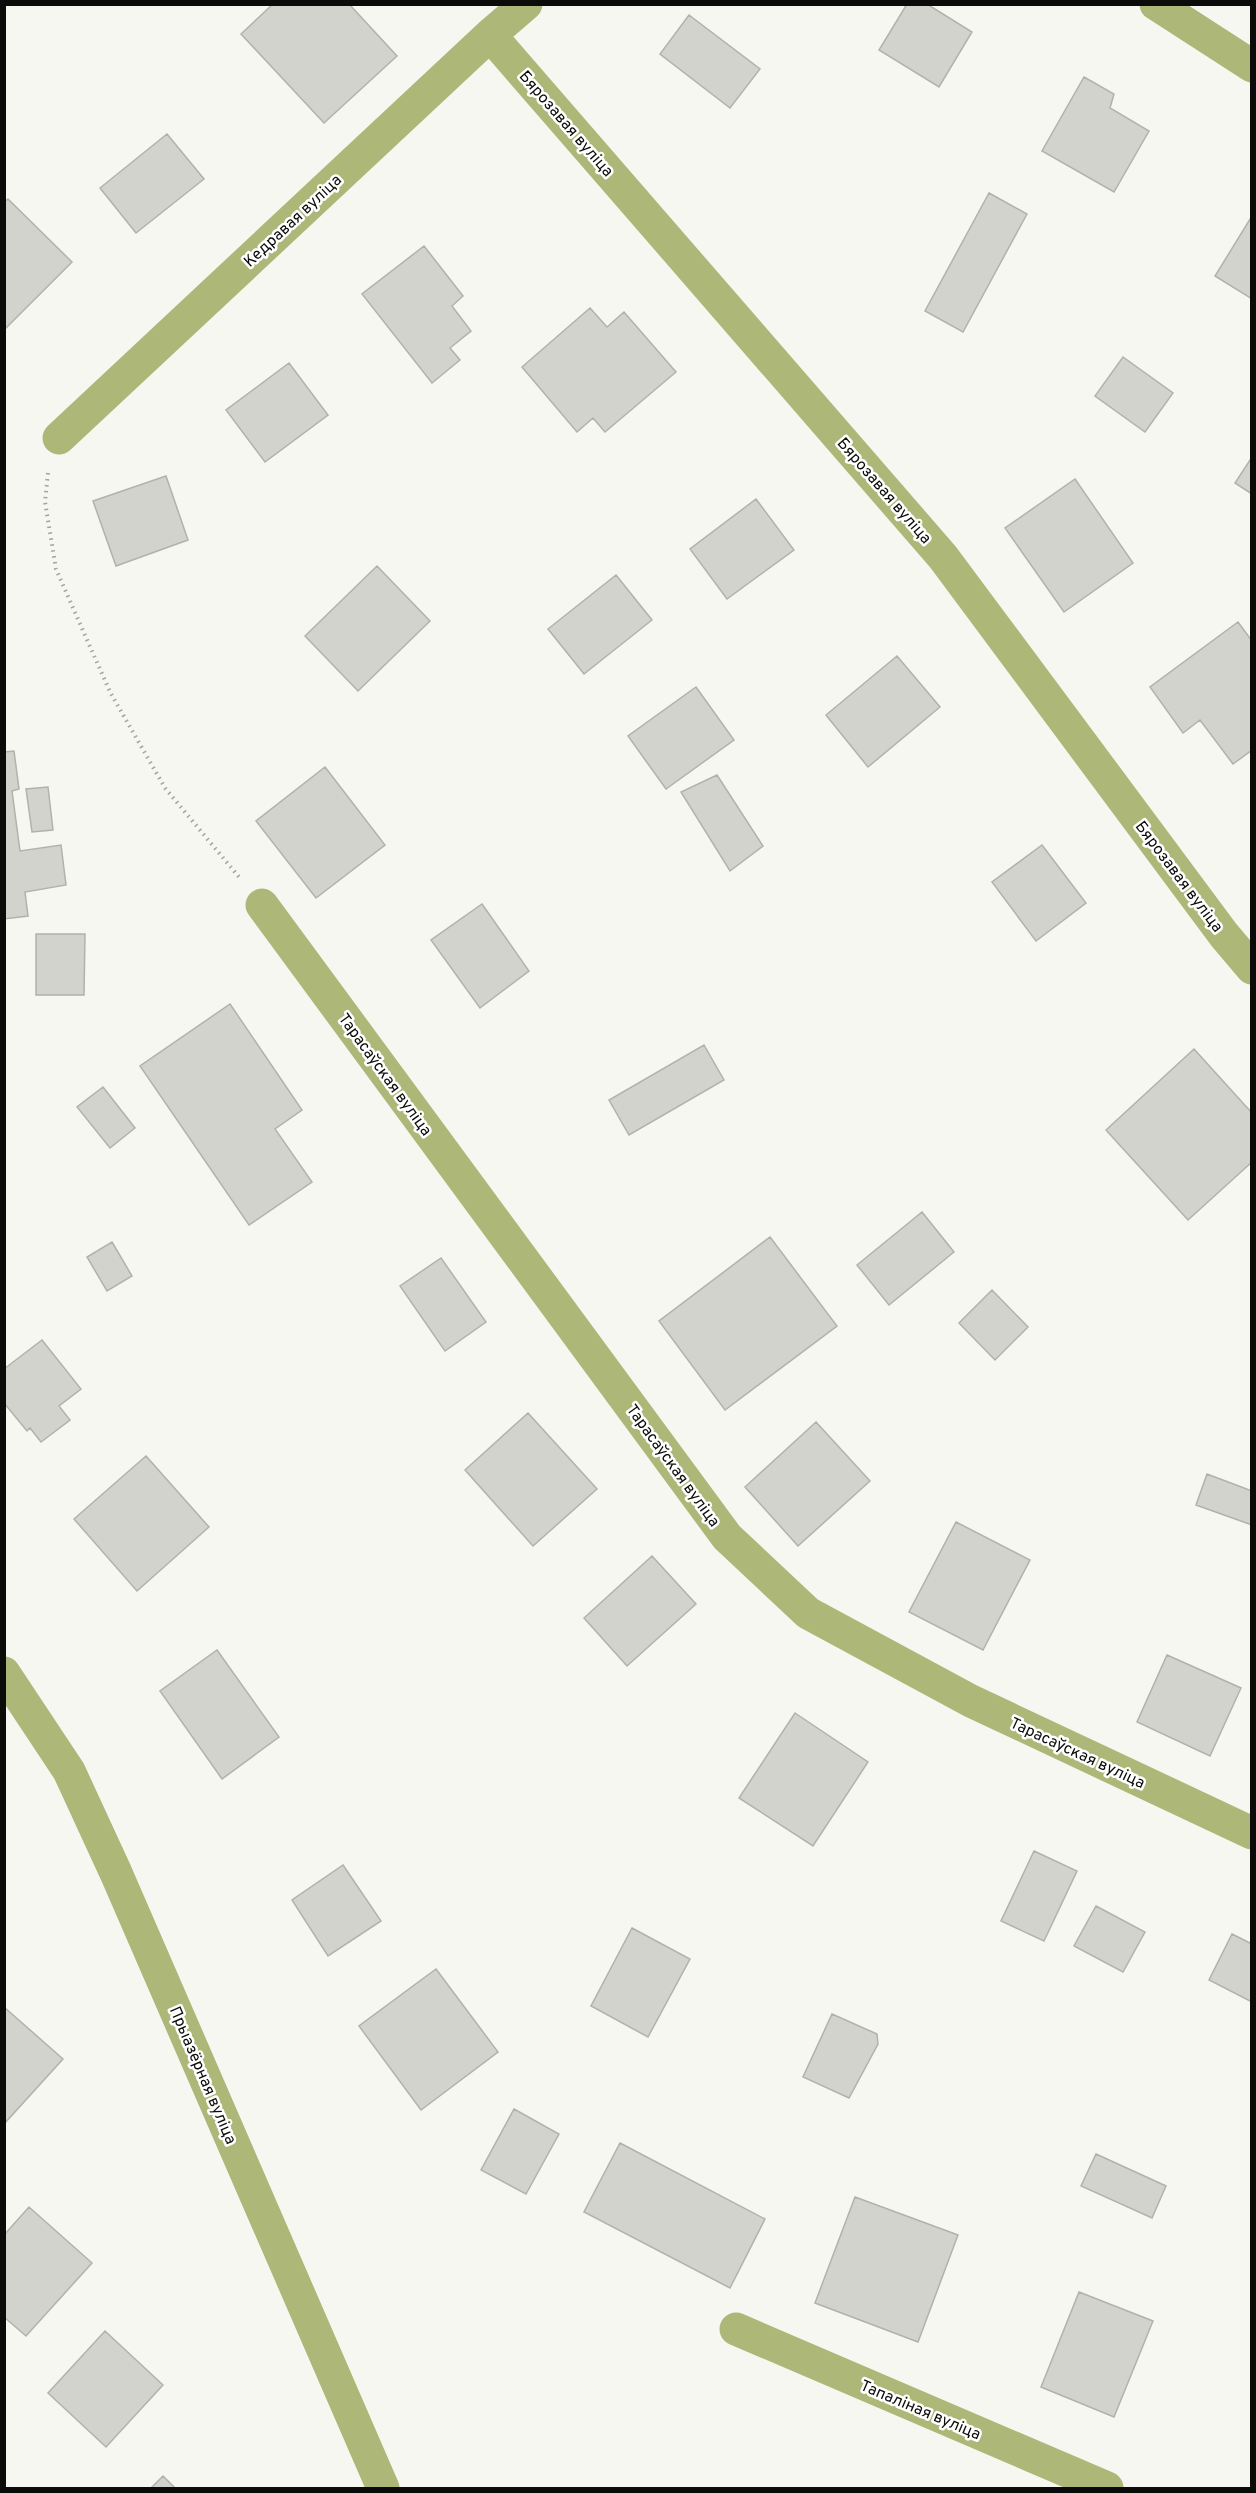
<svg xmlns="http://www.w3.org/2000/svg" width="1256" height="2493" viewBox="0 0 1256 2493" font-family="Overpass,sans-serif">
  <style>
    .building { fill: #d2d3cc; stroke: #b1b2ac; stroke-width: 1.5 }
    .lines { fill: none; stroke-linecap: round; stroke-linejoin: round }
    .path { stroke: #a3a49e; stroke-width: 4; stroke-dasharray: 1.5 4.5; stroke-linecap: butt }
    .street { stroke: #acb778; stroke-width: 33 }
    .labels { text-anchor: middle; stroke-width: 5; stroke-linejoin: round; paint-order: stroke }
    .street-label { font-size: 16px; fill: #0b0b09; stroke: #fff }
  </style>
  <rect width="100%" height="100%" fill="#f6f7f0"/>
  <path class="building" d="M 273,4 L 349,4 L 397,56 L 324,123 L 241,34 Z
    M 907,4 L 927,4 L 972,32 L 939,87 L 879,50 Z
    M 689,15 L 760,69 L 730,108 L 660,54 Z
    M 1084,77 L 1114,94 L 1110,108 L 1149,131 L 1114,192 L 1042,151 Z
    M 167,134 L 204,179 L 136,233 L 100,188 Z
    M 989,193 L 1027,214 L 963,332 L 925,311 Z
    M 8,199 L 72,262 L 4,330 L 4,202 Z
    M 1252,216 L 1252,299 L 1215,276 Z
    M 424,246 L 463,296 L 452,306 L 471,331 L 450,348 L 460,360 L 432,383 L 362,294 Z
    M 590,308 L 607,327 L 624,312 L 676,372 L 605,432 L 593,418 L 577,432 L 522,367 Z
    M 1123,357 L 1173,393 L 1145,432 L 1095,396 Z
    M 289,363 L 328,415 L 265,462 L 226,410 Z
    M 1252,457 L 1252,494 L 1235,483 Z
    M 166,476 L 188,540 L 116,566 L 93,501 Z
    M 1075,479 L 1133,563 L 1064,612 L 1005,528 Z
    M 756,499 L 794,550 L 727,599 L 690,549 Z
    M 377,566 L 430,621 L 358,691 L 305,636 Z
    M 616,575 L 652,620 L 584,674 L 548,629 Z
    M 1238,622 L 1252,641 L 1252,750 L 1233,764 L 1200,720 L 1183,733 L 1150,687 Z
    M 897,656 L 940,707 L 868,767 L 826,715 Z
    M 696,687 L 734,740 L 666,789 L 628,736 Z
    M 14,751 L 19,789 L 12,791 L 20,851 L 61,845 L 66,885 L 25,892 L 28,916 L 4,919 L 4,752 Z
    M 325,767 L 385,845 L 316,898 L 256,821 Z
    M 717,775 L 763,846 L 730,871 L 681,792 Z
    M 48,787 L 53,830 L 32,832 L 26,789 Z
    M 1042,845 L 1086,903 L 1036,941 L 992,882 Z
    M 482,904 L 529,971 L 480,1008 L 431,940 Z
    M 36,934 L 85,934 L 84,995 L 36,995 Z
    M 230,1004 L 302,1110 L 275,1129 L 312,1182 L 249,1225 L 140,1066 Z
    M 704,1045 L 724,1080 L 629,1135 L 609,1100 Z
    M 1194,1049 L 1252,1113 L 1252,1162 L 1188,1220 L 1106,1130 Z
    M 103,1087 L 135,1128 L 110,1148 L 77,1107 Z
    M 922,1212 L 954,1252 L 889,1305 L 857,1265 Z
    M 770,1237 L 837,1326 L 725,1410 L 659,1321 Z
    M 112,1242 L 132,1276 L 107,1291 L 87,1257 Z
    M 441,1258 L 486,1322 L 445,1351 L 400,1286 Z
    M 992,1290 L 1028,1327 L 995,1360 L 959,1323 Z
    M 42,1340 L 81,1389 L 59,1406 L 70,1420 L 41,1442 L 30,1428 L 27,1431 L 4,1403 L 4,1369 Z
    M 528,1413 L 597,1489 L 533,1546 L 465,1470 Z
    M 816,1422 L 870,1481 L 798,1546 L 745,1487 Z
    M 146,1456 L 209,1527 L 137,1591 L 74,1519 Z
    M 1207,1474 L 1252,1491 L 1252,1525 L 1196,1505 Z
    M 956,1522 L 1030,1560 L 983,1650 L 909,1612 Z
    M 652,1556 L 696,1604 L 627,1666 L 584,1618 Z
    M 217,1650 L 279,1737 L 222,1779 L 160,1691 Z
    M 1167,1655 L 1241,1688 L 1210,1756 L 1137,1722 Z
    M 795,1713 L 868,1762 L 813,1846 L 739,1798 Z
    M 1034,1851 L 1077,1871 L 1044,1941 L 1001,1921 Z
    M 343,1865 L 381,1921 L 328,1956 L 292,1900 Z
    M 1096,1906 L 1145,1932 L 1123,1972 L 1074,1946 Z
    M 632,1928 L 690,1959 L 648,2037 L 591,2006 Z
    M 1232,1934 L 1252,1944 L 1252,2002 L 1209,1980 Z
    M 436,1969 L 498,2052 L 421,2110 L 359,2026 Z
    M 4,2007 L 63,2059 L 4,2124 Z
    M 832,2014 L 877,2034 L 878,2044 L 849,2098 L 803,2077 Z
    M 514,2109 L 559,2134 L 526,2194 L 481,2170 Z
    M 620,2143 L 765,2219 L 730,2288 L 584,2212 Z
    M 1096,2154 L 1166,2186 L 1152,2218 L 1081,2186 Z
    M 855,2197 L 958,2235 L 918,2342 L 815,2303 Z
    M 29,2207 L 92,2263 L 26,2336 L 4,2317 L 4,2235 Z
    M 1079,2292 L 1153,2321 L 1114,2417 L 1041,2387 Z
    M 105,2331 L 163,2385 L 106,2447 L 48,2393 Z
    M 163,2476 L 175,2488 L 151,2488 Z"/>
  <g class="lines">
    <path class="path" d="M 48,473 L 45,502 L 56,569 L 110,692 L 165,788 L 239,877"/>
    <path class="street" d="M 1156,4 L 1252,66
      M 490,35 L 943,557 L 1224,935 L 1252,968
      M 59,438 L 490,35 L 526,4
      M 262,905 L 727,1537 L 808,1613 L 971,1701 L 1252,1833
      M 4,1673 L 69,1771 L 116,1873 L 383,2488
      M 736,2329 L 1107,2488"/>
  </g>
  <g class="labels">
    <g class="street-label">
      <text transform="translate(567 123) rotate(49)" y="6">Бярозавая вуліца</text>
      <text transform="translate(292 220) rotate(-43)" y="6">Кедравая вуліца</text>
      <text transform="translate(885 490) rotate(49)" y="6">Бярозавая вуліца</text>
      <text transform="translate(1180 876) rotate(53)" y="6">Бярозавая вуліца</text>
      <text transform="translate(386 1074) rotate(54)" y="6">Тарасаўская вуліца</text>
      <text transform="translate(674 1465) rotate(54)" y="6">Тарасаўская вуліца</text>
      <text transform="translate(1078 1752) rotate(25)" y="6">Тарасаўская вуліца</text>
      <text transform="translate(204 2075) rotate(67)" y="6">Прыазёрная вуліца</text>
      <text transform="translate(921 2409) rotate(23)" y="6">Тапаліная вуліца</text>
    </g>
  </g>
  <rect width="1256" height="2493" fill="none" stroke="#0b0b09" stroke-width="12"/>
</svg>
